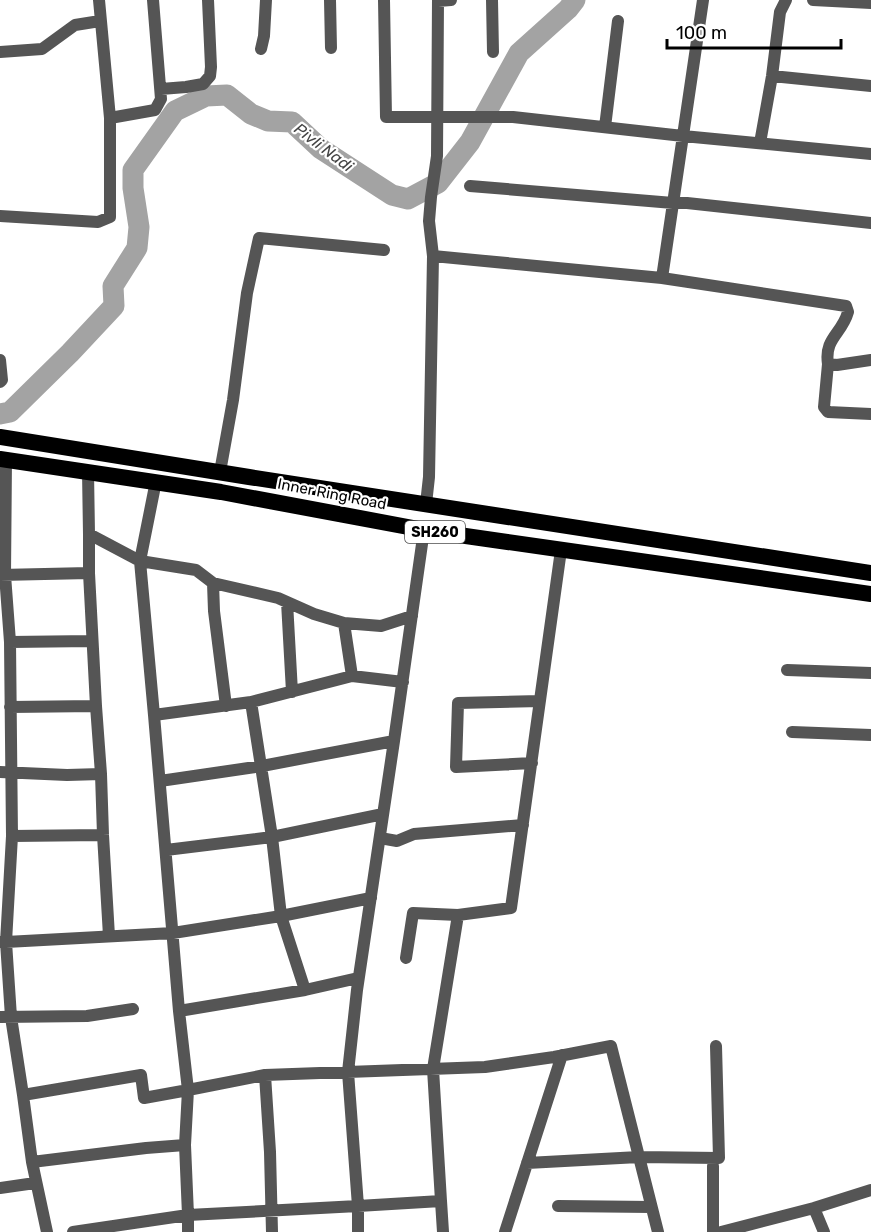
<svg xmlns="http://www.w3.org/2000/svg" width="871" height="1232" viewBox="0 0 871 1232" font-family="Rubik,sans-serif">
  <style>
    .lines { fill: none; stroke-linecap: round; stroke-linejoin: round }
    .river { stroke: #a3a3a3; stroke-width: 21 }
    .minor { stroke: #555; stroke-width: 12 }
    .trunk { stroke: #000; stroke-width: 16 }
    .labels { text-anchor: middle; stroke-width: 4.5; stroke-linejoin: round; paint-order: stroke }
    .shield { fill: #fff; stroke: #4c4c4c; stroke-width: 1.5 }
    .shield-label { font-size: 14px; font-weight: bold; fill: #000 }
    .street-label { font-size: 15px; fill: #000; stroke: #fff }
    .water-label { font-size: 16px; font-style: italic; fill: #444; stroke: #fff }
  </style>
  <rect width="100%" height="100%" fill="#fff"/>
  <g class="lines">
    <path class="river" d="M 0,414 L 10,412 L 70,353 L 114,306 L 113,286 L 137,248 L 139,227 L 133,188 L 133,170 L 175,111 L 206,96 L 227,95 L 251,114 L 268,121 L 292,122 L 321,149 L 392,195 L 408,199 L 438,183 L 470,142 L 519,53 L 568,9 L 575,0"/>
    <path class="minor" d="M 99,0 L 110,118
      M 330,0 L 331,48
      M 384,0 L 386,117 L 513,117 L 683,136 L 871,154
      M 492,0 L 493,52
      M 813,0 L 871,3
      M 438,1 L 451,0
      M 261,49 L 264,36 L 266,0
      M 0,52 L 42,49 L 75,25 L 100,21
      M 772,76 L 871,86
      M 161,89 L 186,87 L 203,84 L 210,76 L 211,67 L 208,0
      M 605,127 L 618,21
      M 760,143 L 772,76 L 780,12 L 786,0
      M 470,186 L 673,203 L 687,203 L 871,223
      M 0,216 L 98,222 L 110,217 L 110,118 L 155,110 L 161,99 L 153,0
      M 433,256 L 429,221 L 431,197 L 437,156 L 438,0
      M 662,278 L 703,0
      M 0,360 L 2,380 L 0,382
      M 828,364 L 824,407 L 828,412 L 871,414
      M 88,471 L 89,534 L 140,561 L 196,570 L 213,583 L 278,598 L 314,614 L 344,623 L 352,676
      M 220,472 L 233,400 L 247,293 L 259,238 L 384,250
      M 426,504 L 429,477 L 433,256 L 662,278 L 846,306 L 848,312 C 842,334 824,338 828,364 L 837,365 L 871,360
      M 89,534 L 89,573
      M 561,550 L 511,908 L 458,915 L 433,1069 L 441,1201 L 358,1206 L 188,1215 L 185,1145 L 188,1090 L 265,1075 L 485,1067 L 554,1057 L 611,1046 L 658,1232
      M 0,575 L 89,573 L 96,706 L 101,774 L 103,835 L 109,936
      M 213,583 L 214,611 L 226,706
      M 287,602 L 292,692
      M 344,623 L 381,626 L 412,616
      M 10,642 L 92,641
      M 787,670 L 871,673
      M 251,702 L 272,837 L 281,916 L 305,990
      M 10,707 L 96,706
      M 154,715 L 251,702 L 352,676 L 403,682
      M 792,732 L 871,735
      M 532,763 L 456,767 L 458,703 L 540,701
      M 0,772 L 67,775 L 101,774
      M 160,781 L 262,766 L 394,741
      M 12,836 L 103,835
      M 380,838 L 397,841 L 414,834 L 523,825
      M 166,850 L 272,837 L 383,814
      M 0,942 L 6,942 L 12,836 L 10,642 L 5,575 L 6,459
      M 406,958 L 413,913 L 458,915
      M 179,1011 L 305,990 L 358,978
      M 0,1017 L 87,1016 L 133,1009
      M 265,1075 L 270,1152 L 272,1232
      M 23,1095 L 141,1075 L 144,1098 L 188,1090 L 179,1011 L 154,715 L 140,561 L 156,481
      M 32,1162 L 146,1148 L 185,1145
      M 527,1163 L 639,1157 L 719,1158 L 716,1046
      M 0,1188 L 35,1183
      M 441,1201 L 443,1232
      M 558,1206 L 651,1207
      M 814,1208 L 824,1232
      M 47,1232 L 32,1162 L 23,1095 L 11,1017 L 6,942 L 173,933 L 281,916 L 371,898
      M 73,1232 L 188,1215 L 188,1232
      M 358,1232 L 358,1206 L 348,1072 L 357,990 L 394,741 L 424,530
      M 505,1232 L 562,1055
      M 713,1232 L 713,1166
      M 721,1232 L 814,1208 L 871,1190"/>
    <path class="trunk" d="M 0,437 L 249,477 L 871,573
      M 0,459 L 221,492 L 424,530 L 871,594"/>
  </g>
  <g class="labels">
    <rect class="shield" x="405" y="521" width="60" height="22" rx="4.5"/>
    <g class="shield-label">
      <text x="435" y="537">SH260</text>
    </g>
    <g class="street-label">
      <text transform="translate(332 494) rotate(11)" y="5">Inner Ring Road</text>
    </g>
    <g class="water-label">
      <text transform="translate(324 147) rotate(37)" y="6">Pivli Nadi</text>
    </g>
  </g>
  <path d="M667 39v9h174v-9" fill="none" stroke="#000000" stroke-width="3"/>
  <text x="676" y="39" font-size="18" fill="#000000" stroke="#ffffff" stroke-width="4.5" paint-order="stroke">100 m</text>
</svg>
